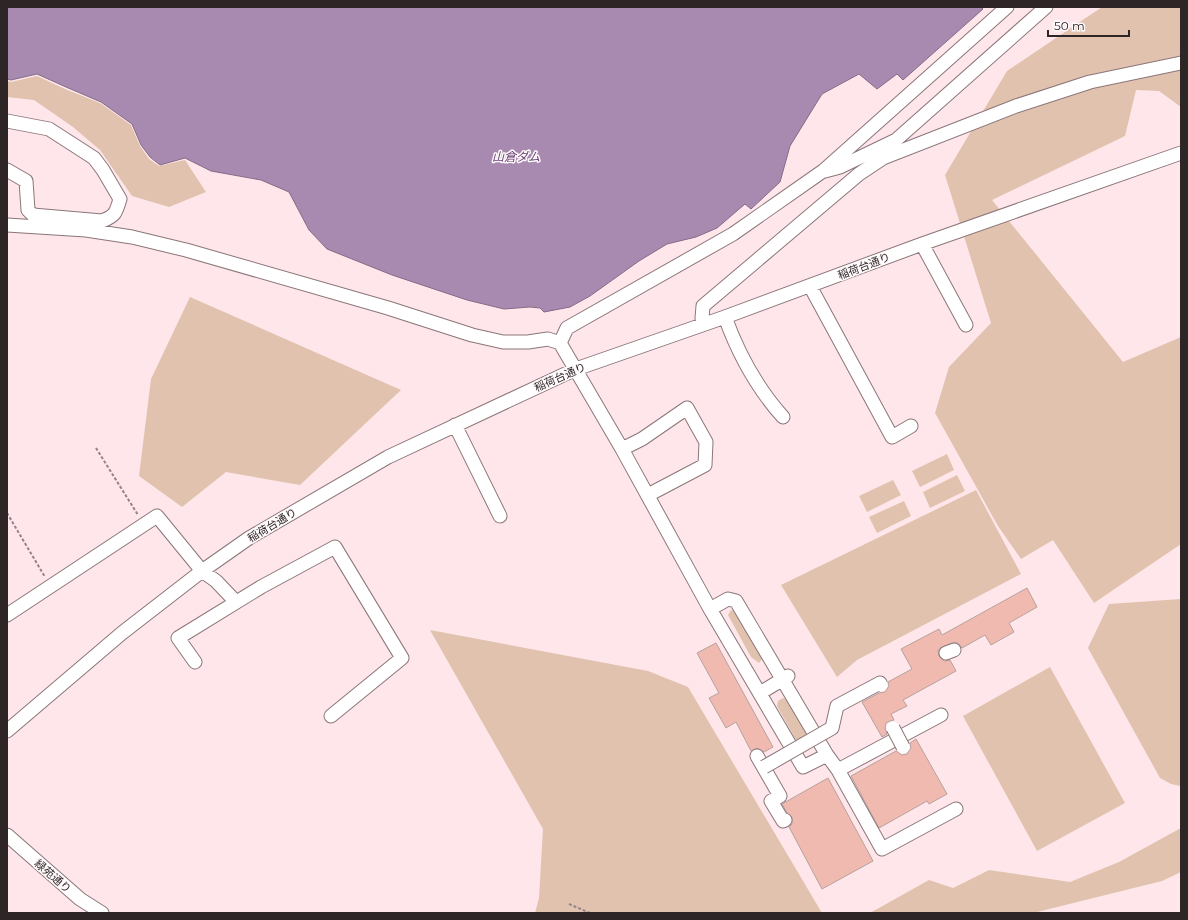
<svg xmlns="http://www.w3.org/2000/svg" width="1188" height="920" viewBox="0 0 1188 920" font-family="Montserrat,'Noto Sans JP',sans-serif">
  <style>
    .green { fill: #e1c2ae }
    .water { fill: #a88ab1; stroke: #836c88 }
    .building { fill: #f1bab0; stroke: #b7a19d }
    .lines { fill: none; stroke-linecap: round; stroke-linejoin: round }
    .minor-casing { stroke: #8b7679; stroke-width: 15 }
    .path { stroke: #938386; stroke-width: 2; stroke-dasharray: 3 2; stroke-linecap: butt }
    .minor { stroke: #fff; stroke-width: 13 }
    .minor-bridge-casing { stroke: #8b7679; stroke-width: 15; stroke-linecap: butt }
    .minor-bridge { stroke: #fff; stroke-width: 13 }
    .labels { text-anchor: middle; stroke-width: 3; stroke-linejoin: round; paint-order: stroke }
    .street-label { font-size: 11px; fill: #2e2527; stroke: #fef9fa }
    .water-label { font-size: 12px; font-style: italic; fill: #6a4175; stroke: #fef9fa }
  </style>
  <rect width="100%" height="100%" fill="#fee6ea"/>
  <path class="green" d="M 1102,7 L 1181,7 L 1181,107 L 1159,91 L 1136,90 L 1125,136 L 992,200 L 1123,362 L 1181,337 L 1181,544 L 1094,603 L 1053,540 L 1021,559 L 998,526 L 935,413 L 949,367 L 991,323 L 945,175 L 1007,71 Z
    M 37,76 L 65,89 L 100,103 L 131,125 L 140,146 L 149,159 L 159,166 L 185,160 L 206,192 L 169,207 L 132,196 L 100,150 L 73,127 L 34,100 L 7,97 L 7,81 L 11,82 Z
    M 190,297 L 401,390 L 300,485 L 226,472 L 182,507 L 139,476 L 151,379 Z
    M 947,454 L 954,470 L 920,487 L 912,471 Z
    M 957,475 L 965,491 L 930,508 L 923,492 Z
    M 893,480 L 901,495 L 867,512 L 859,496 Z
    M 976,490 L 1021,574 L 857,660 L 837,677 L 781,585 Z
    M 904,501 L 911,516 L 877,533 L 869,517 Z
    M 1181,599 L 1181,786 L 1171,784 L 1160,778 L 1088,648 L 1109,604 Z
    M 731,610 L 734,611 L 738,616 L 763,658 L 759,663 L 751,657 L 728,615 Z
    M 430,630 L 648,671 L 688,687 L 822,913 L 535,913 L 539,898 L 543,829 Z
    M 1050,667 L 1125,803 L 1037,851 L 963,716 Z
    M 783,698 L 788,700 L 808,736 L 797,742 L 777,706 L 778,701 Z
    M 1181,828 L 1181,872 L 1162,881 L 1033,913 L 870,913 L 929,880 L 953,888 L 989,870 L 1070,882 L 1119,862 Z"/>
  <path class="water" d="M 7,7 L 981,7 L 983,9 L 903,80 L 897,74 L 877,89 L 859,74 L 822,94 L 790,146 L 780,182 L 751,209 L 745,204 L 717,228 L 696,237 L 667,244 L 639,261 L 590,296 L 570,307 L 544,312 L 540,308 L 530,307 L 504,309 L 467,300 L 392,275 L 327,249 L 309,230 L 289,192 L 261,180 L 211,171 L 185,158 L 160,165 L 150,157 L 141,145 L 132,124 L 101,102 L 66,87 L 37,74 L 11,80 L 7,79 Z"/>
  <path class="building" d="M 1027,588 L 1037,607 L 1009,623 L 1014,632 L 991,645 L 985,635 L 962,648 L 959,644 L 955,642 L 940,648 L 938,651 L 939,656 L 944,661 L 950,660 L 956,671 L 903,700 L 907,706 L 891,714 L 894,720 L 890,721 L 886,723 L 885,728 L 887,734 L 882,737 L 862,702 L 879,693 L 885,692 L 889,686 L 888,682 L 912,669 L 901,649 L 939,629 L 942,635 Z
    M 716,643 L 773,747 L 764,752 L 757,748 L 751,751 L 736,722 L 726,728 L 709,698 L 719,693 L 697,653 Z
    M 916,739 L 947,794 L 929,804 L 927,801 L 879,828 L 851,776 L 896,751 L 902,755 L 907,754 L 911,748 L 910,743 Z
    M 828,778 L 873,861 L 822,889 L 789,827 L 792,824 L 792,817 L 787,813 L 782,804 Z"/>
  <g class="lines">
    <defs>
      <path id="minor" d="M 7,121 L 49,129 L 94,158 L 103,170 L 120,199 C 116,213 115,216 102,221 L 33,215 L 28,210 L 26,181 L 7,170
        M 825,171 L 840,167 L 896,140 L 1046,7
        M 7,225 L 86,230 L 132,237 L 186,250 L 388,308 L 472,335 L 503,342 L 528,342 L 548,339 L 560,343 L 622,449 L 710,609 L 803,767 L 827,755
        M 922,244 L 966,325
        M 810,286 L 892,437 L 911,426
        M 725,317 C 738,353 757,388 783,417
        M 703,324 L 702,318 L 703,306 L 859,174 L 883,158 L 1016,106 L 1090,82 L 1181,63
        M 560,343 L 567,328 L 733,234 L 823,171 L 1007,7
        M 455,425 L 500,516
        M 622,449 L 642,439 L 687,408 L 706,442 L 705,465 L 648,495
        M 710,609 L 728,599 L 736,601 L 827,755 L 838,770 L 882,849 L 956,809
        M 7,615 L 157,516 L 202,571 L 216,581 L 236,602
        M 946,653 L 954,650
        M 195,662 L 178,638 L 261,587 L 335,547 L 402,658 L 331,716
        M 760,693 L 788,676
        M 7,731 L 122,633 L 202,571 L 249,538 L 388,457 L 576,369 L 725,317 L 922,244 L 1181,153
        M 757,756 L 780,796 L 771,801 L 783,821 L 785,820
        M 838,770 L 941,715
        M 7,835 L 80,899 L 102,913"/>
    </defs>
    <use href="#minor" class="minor-casing"/>
    <path class="path" d="M 96,448 L 138,515
      M 7,513 L 45,577
      M 569,904 L 590,913"/>
    <use href="#minor" class="minor"/>
    <defs>
      <path id="minor-bridge" d="M 893,728 L 903,747
        M 764,767 L 832,728 L 837,706 L 880,683 L 881,685"/>
    </defs>
    <use href="#minor-bridge" class="minor-bridge-casing"/>
    <use href="#minor-bridge" class="minor-bridge"/>
  </g>
  <g class="labels">
    <g class="street-label">
      <text transform="translate(864 266) rotate(-21)" y="4">稲荷台通り</text>
      <text transform="translate(560 377) rotate(-24)" y="4">稲荷台通り</text>
      <text transform="translate(272 525) rotate(-31)" y="4">稲荷台通り</text>
      <text transform="translate(53 876) rotate(41)" y="4">緑苑通り</text>
    </g>
    <g class="water-label">
      <text x="516" y="161">山倉ダム</text>
    </g>
  </g>
  <rect width="1188" height="920" fill="none" stroke="#2e2527" stroke-width="16"/>
  <path d="M1048 30v6h81v-6" fill="none" stroke="#2e2527" stroke-width="2"/>
  <text x="1054" y="30" font-size="12" fill="#2e2527" stroke="#fef9fa" stroke-width="3" paint-order="stroke">50 m</text>
</svg>
